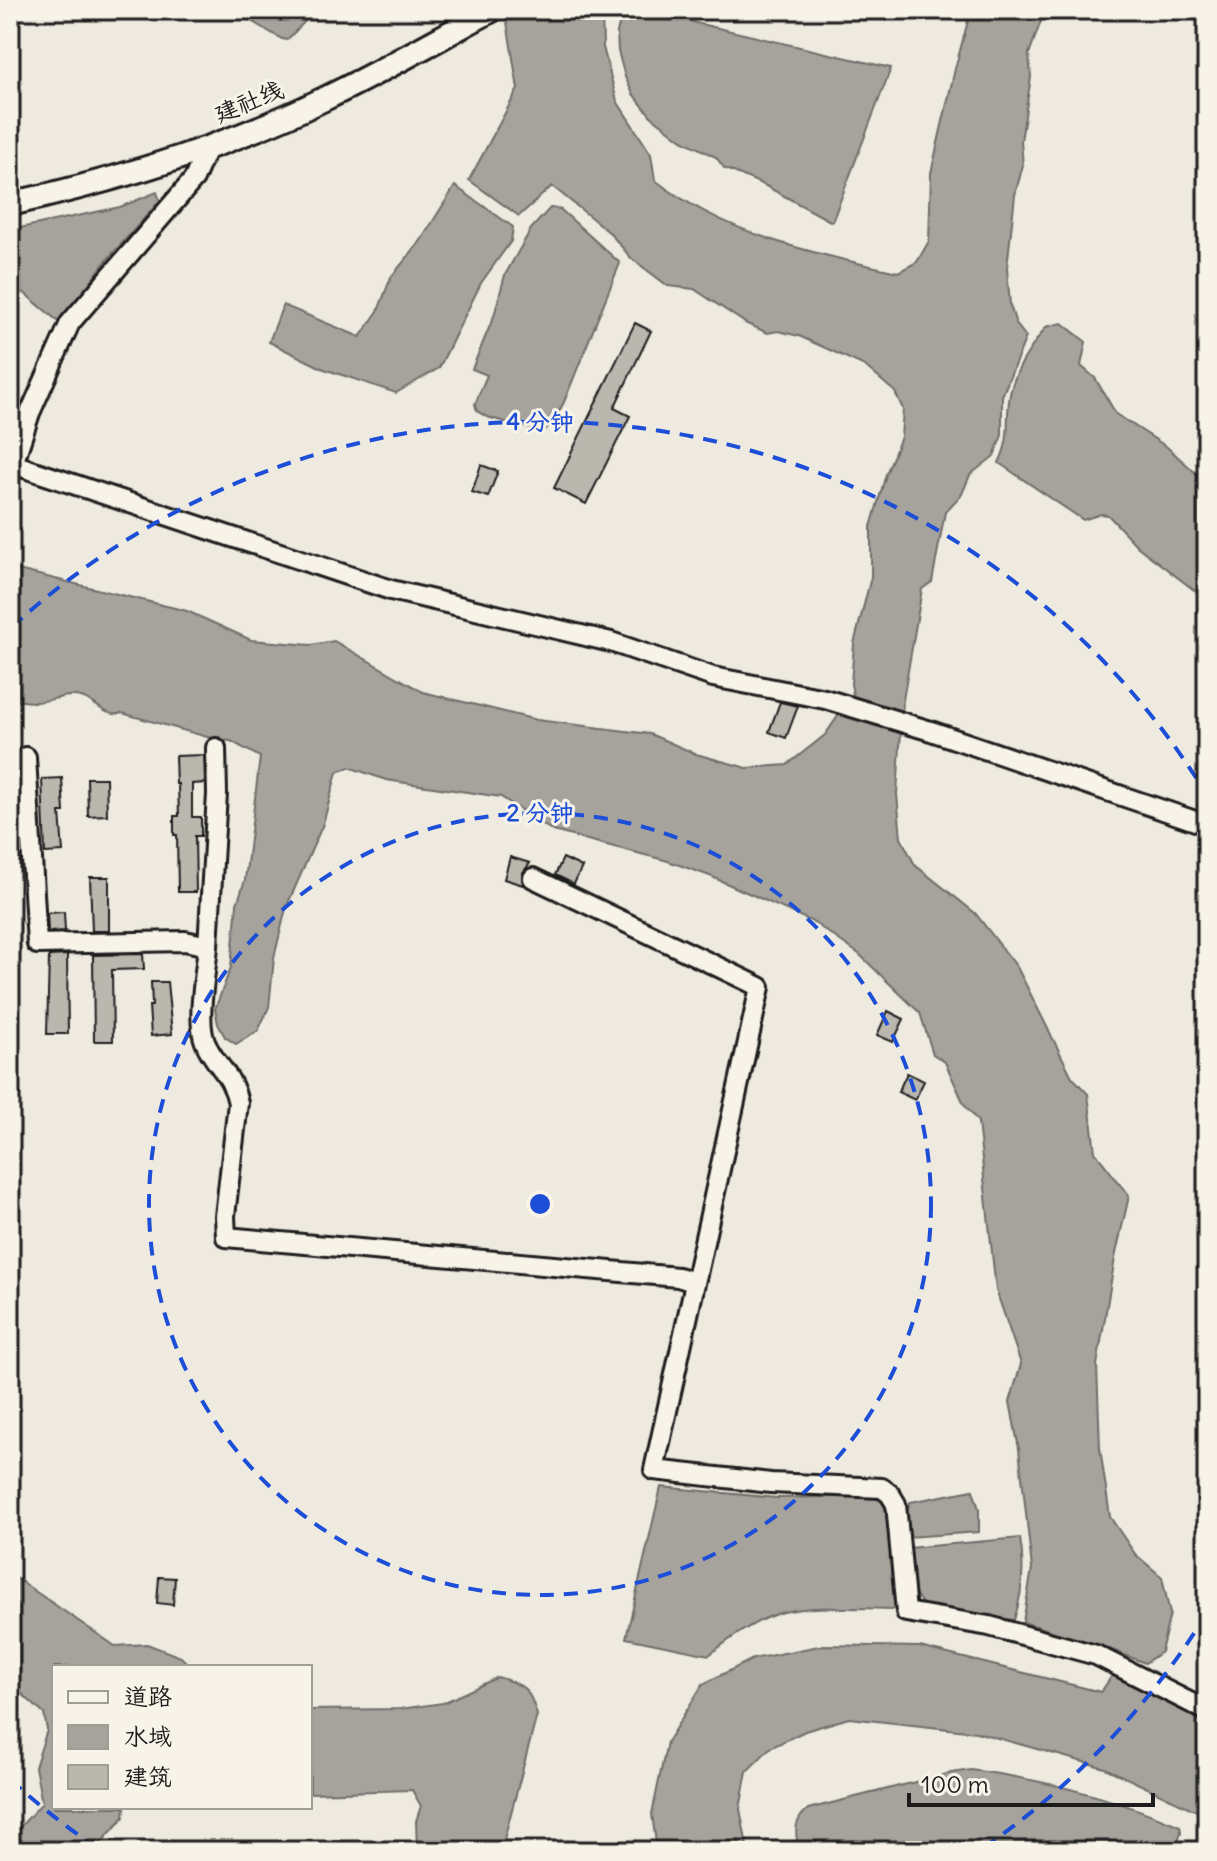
<svg xmlns="http://www.w3.org/2000/svg" width="1217" height="1861" viewBox="0 0 1217 1861" font-family="Delius,'LXGW WenKai TC',sans-serif">
  <style>
    .water { fill: #a6a39d; stroke: #6f6d69; stroke-width: 2 }
    .building { fill: #bab7af; stroke: #1c1c1c; stroke-width: 2 }
    .lines { fill: none; stroke-linecap: round; stroke-linejoin: round }
    .minor-casing { stroke: #1c1c1c; stroke-width: 24 }
    .major-casing { stroke: #1c1c1c; stroke-width: 28 }
    .minor { stroke: #f7f3e8; stroke-width: 18 }
    .major { stroke: #f7f3e8; stroke-width: 22 }
    .ring { fill: none; stroke: #1d4ed8; stroke-width: 4; stroke-dasharray: 14 10 }
    .labels { text-anchor: middle; stroke-width: 6; stroke-linejoin: round; paint-order: stroke }
    .street-label { font-size: 24px; fill: #1c1c1c; stroke: #f7f3e8 }
    .centre { fill: #1d4ed8; stroke: #f7f3e8; stroke-width: 4 }
    .ring-label { font-size: 24px; text-anchor: middle; font-weight: bold; fill: #1d4ed8; stroke: #f7f3e8; stroke-width: 6; stroke-linejoin: round; paint-order: stroke }
  </style>
  <rect width="100%" height="100%" fill="#eeeae0"/>
  <filter id="ink" filterUnits="userSpaceOnUse"><feTurbulence type="fractalNoise" baseFrequency=".0125" numOctaves="2"/><feDisplacementMap in="SourceGraphic" scale="16" xChannelSelector="R" yChannelSelector="G"/><feConvolveMatrix kernelMatrix="1 2 1 2 8 2 1 2 1" color-interpolation-filters="sRGB"/></filter>
  <g filter="url(#ink)">
    <path class="water" d="M 232,10 L 316,10 L 287,40 L 282,39 Z
      M 505,10 L 602,10 L 603,47 L 617,101 L 651,154 L 655,180 C 724,234 814,254 898,272 L 917,262 L 929,241 L 931,173 L 955,69 L 971,10 L 1045,10 L 1029,54 L 1031,77 L 1021,141 L 1023,165 L 1015,195 L 1007,268 L 1010,305 L 1016,324 L 1026,337 L 1002,396 L 1002,435 L 994,456 L 970,475 L 962,494 L 945,512 L 932,582 L 922,589 L 903,700 L 897,794 L 901,838 L 915,865 L 975,913 L 1017,967 L 1072,1077 L 1088,1094 L 1095,1152 L 1129,1196 L 1115,1258 L 1097,1365 L 1100,1448 L 1110,1517 L 1135,1554 L 1162,1577 L 1170,1614 L 1161,1652 L 1145,1663 L 1107,1648 L 1023,1622 L 1032,1569 L 1019,1449 L 1010,1402 L 1021,1364 L 996,1290 L 978,1122 L 964,1104 L 945,1062 L 933,1054 L 920,1013 L 859,954 L 813,922 L 710,876 L 668,861 L 553,831 L 501,797 L 386,780 L 349,767 L 337,772 L 323,824 L 286,908 L 274,958 L 269,1007 L 258,1031 L 236,1044 L 225,1037 L 218,1024 L 215,1009 L 231,967 L 237,904 L 245,880 L 260,757 L 231,741 L 218,740 L 122,713 C 106,719 96,701 81,697 C 66,693 52,701 36,702 C 28,702 18,700 10,700 L 10,568 L 187,611 L 251,640 L 311,645 L 334,641 L 423,692 L 537,720 L 650,734 L 696,754 L 747,768 L 787,765 L 825,735 L 853,694 L 851,684 L 854,644 L 871,577 L 871,527 L 886,474 L 901,437 L 903,409 L 895,392 L 865,366 L 799,336 L 778,331 L 768,333 L 747,324 L 694,289 L 668,286 L 631,258 L 610,233 L 552,186 L 519,216 L 469,180 L 518,89 Z
      M 631,10 L 662,10 L 696,23 L 891,68 L 832,222 L 764,185 L 724,168 L 716,157 L 682,140 L 651,116 L 633,94 L 625,77 L 618,51 L 617,32 L 621,19 Z
      M 455,186 L 513,227 L 511,241 L 481,283 L 439,368 L 396,393 L 324,369 L 269,342 L 283,305 L 360,337 L 378,311 L 391,277 L 420,242 Z
      M 157,192 L 160,201 L 106,261 L 60,323 L 10,281 L 10,230 L 120,207 Z
      M 550,208 L 560,209 L 620,263 L 564,402 L 553,423 L 542,432 L 487,417 L 477,411 L 475,404 L 487,375 L 472,369 L 494,316 L 505,275 L 531,229 Z
      M 1062,323 L 1086,342 L 1081,366 L 1095,378 L 1116,414 L 1167,447 L 1207,483 L 1207,600 L 1138,547 L 1108,515 L 1101,514 L 1083,520 L 999,463 C 1011,437 1006,427 1009,401 C 1012,373 1030,349 1046,327 Z
      M 661,1487 L 777,1498 L 868,1496 L 880,1500 L 886,1508 L 895,1609 C 860,1609 813,1604 780,1613 C 753,1621 731,1638 709,1655 L 626,1638 Z
      M 973,1490 L 979,1509 L 979,1532 L 908,1537 L 907,1511 L 910,1502 Z
      M 1020,1538 C 1025,1567 1023,1592 1014,1620 L 926,1607 C 908,1593 911,1569 908,1548 Z
      M 10,1574 L 115,1646 L 147,1644 L 181,1657 L 191,1667 L 54,1667 L 54,1807 L 125,1807 L 124,1817 L 94,1851 L 15,1851 L 19,1828 L 42,1803 L 35,1767 L 47,1730 L 44,1714 L 10,1683 Z
      M 824,1645 L 920,1647 L 1101,1692 L 1113,1674 L 1207,1723 L 1207,1816 L 1105,1768 L 976,1732 L 849,1718 L 805,1731 L 770,1748 L 747,1771 L 740,1809 L 748,1851 L 657,1851 L 652,1814 L 667,1742 L 703,1684 L 753,1659 Z
      M 498,1677 C 525,1686 529,1687 537,1715 L 501,1851 L 417,1851 L 416,1821 L 421,1806 L 412,1790 L 310,1793 L 310,1710 L 400,1709 L 443,1703 Z
      M 971,1770 C 1041,1779 1114,1798 1180,1826 L 1181,1832 L 1178,1842 L 1161,1851 L 799,1851 C 795,1833 793,1821 808,1809 L 951,1773 Z"/>
    <path class="building" d="M 635,323 L 651,331 L 614,408 L 630,416 L 586,504 L 554,488 Z
      M 481,465 L 498,471 L 488,497 L 472,492 Z
      M 780,702 L 798,706 L 786,738 L 769,732 Z
      M 204,755 L 205,783 L 192,784 L 192,817 L 201,817 L 201,836 L 195,836 L 196,892 L 178,892 L 177,835 L 174,835 L 174,816 L 179,816 L 178,784 L 176,784 L 175,756 Z
      M 62,778 L 64,812 L 60,812 L 63,852 L 45,853 L 42,779 Z
      M 87,778 L 106,778 L 107,815 L 88,816 Z
      M 510,857 L 530,863 L 522,874 L 523,885 L 504,879 Z
      M 563,858 L 582,867 L 574,884 L 555,875 Z
      M 90,877 L 109,877 L 109,931 L 92,931 Z
      M 64,912 L 65,931 L 48,932 L 47,913 Z
      M 143,954 L 144,969 L 112,970 L 113,1041 L 94,1041 L 93,955 Z
      M 67,955 L 68,1034 L 47,1034 L 49,956 Z
      M 151,982 L 167,982 L 172,1034 L 151,1036 L 149,1006 L 152,1006 Z
      M 888,1011 L 904,1019 L 893,1042 L 877,1035 Z
      M 907,1073 L 924,1081 L 915,1100 L 898,1092 Z
      M 159,1577 L 175,1578 L 173,1605 L 157,1603 Z"/>
    <g class="lines">
      <defs>
        <path id="minor" d="M 10,463 L 391,590 L 611,642 L 713,677 L 825,699 L 931,731 L 1207,825
          M 13,464 L 30,413 L 70,323 L 194,179 L 207,148
          M 26,757 L 37,944 L 185,941 L 208,946 C 206,971 196,1019 205,1042 C 215,1066 232,1073 238,1103 L 225,1216 L 226,1237 L 678,1277 L 695,1282
          M 533,878 L 760,987 L 654,1470 L 771,1483 L 882,1488 L 890,1494 L 896,1504 L 906,1612 L 989,1626 L 1096,1655 L 1207,1711
          M 208,946 L 217,794 L 216,748"/>
        <path id="major" d="M 10,204 C 117,180 224,148 324,99 C 381,72 436,40 492,10"/>
      </defs>
      <use href="#minor" class="minor-casing"/>
      <use href="#major" class="major-casing"/>
      <use href="#minor" class="minor"/>
      <use href="#major" class="major"/>
    </g>
  </g>
  <g class="ring">
    <circle cx="540" cy="1204" r="391"/>
    <path d="M1207 1613A782 782 0 0 1 983 1848M97 1848A782 782 0 0 1 12 1781M12 627A782 782 0 0 1 1207 795"/>
  </g>
  <g class="labels">
    <g class="street-label">
      <text transform="translate(249 102) rotate(-22)" y="8">建社线</text>
    </g>
  </g>
  <circle cx="540" cy="1204" r="12" class="centre"/>
  <g class="ring-label">
    <text x="540" y="430">4 分钟</text>
    <text x="540" y="821">2 分钟</text>
  </g>
  <rect width="1217" height="1861" fill="none" stroke="#f7f3e8" stroke-width="40"/>
  <rect x="20" y="20" width="1177" height="1821" fill="none" stroke="#1c1c1c" stroke-width="3" filter="url(#ink)"/>
  <rect x="52" y="1665" width="260" height="144" fill="#f7f3e8" stroke="#9f9d96" stroke-width="2"/>
  <rect x="68" y="1691" width="40" height="12" fill="#f7f3e8" stroke="#9f9d96" stroke-width="2"/>
  <text x="124" y="1705" font-size="24" fill="#1c1c1c">道路</text>
  <rect x="68" y="1725" width="40" height="24" fill="#a6a39d" stroke="#9f9d96" stroke-width="2"/>
  <text x="124" y="1745" font-size="24" fill="#1c1c1c">水域</text>
  <rect x="68" y="1765" width="40" height="24" fill="#bab7af" stroke="#9f9d96" stroke-width="2"/>
  <text x="124" y="1785" font-size="24" fill="#1c1c1c">建筑</text>
  <path d="M909 1793v12h244v-12" fill="none" stroke="#1c1c1c" stroke-width="4"/>
  <text x="921" y="1793" font-size="24" fill="#1c1c1c" stroke="#f7f3e8" stroke-width="6" paint-order="stroke">100 m</text>
</svg>
